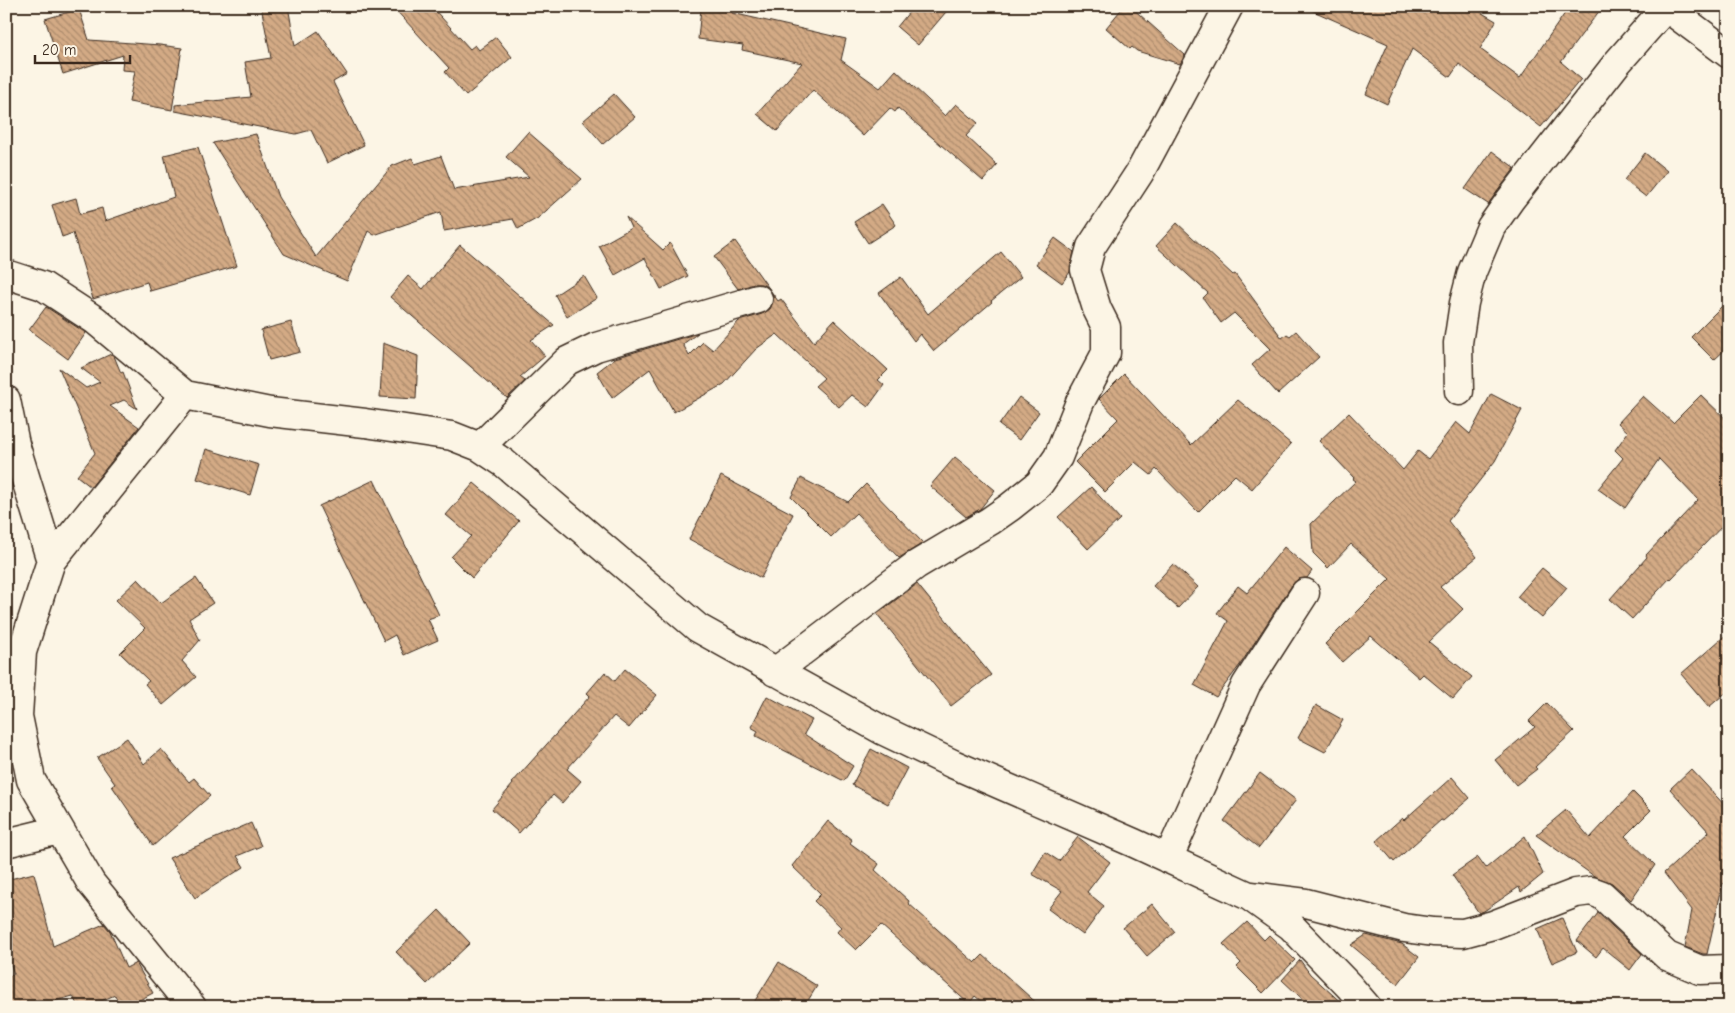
<svg xmlns="http://www.w3.org/2000/svg" width="1735" height="1013" viewBox="0 0 1735 1013" font-family="'Comic Neue',sans-serif">
  <style>
    .building { fill: url(#building-back-hatch); stroke: #3b2a1e }
    .lines { fill: none; stroke-linecap: round; stroke-linejoin: round }
    .minor-casing { stroke: #3b2a1e; stroke-width: 31 }
    .minor { stroke: #fcf5e5; stroke-width: 28 }
  </style>
  <defs>
    <pattern id="building-back-hatch" width="6" height="6" patternUnits="userSpaceOnUse" patternTransform="scale(1.25)"><rect width="6" height="6" fill="#d3aa85"/><path d="M-1 5l2 2M0 0l6 6M5-1l2 2" fill="none" stroke="#ac8b6c"/></pattern>
  </defs>
  <rect width="100%" height="100%" fill="#fcf5e5"/>
  <filter id="ink" filterUnits="userSpaceOnUse"><feTurbulence type="fractalNoise" baseFrequency=".02" numOctaves="2"/><feDisplacementMap in="SourceGraphic" scale="10" xChannelSelector="R" yChannelSelector="G"/><feConvolveMatrix kernelMatrix="1 2 1 2 8 2 1 2 1" color-interpolation-filters="sRGB"/></filter>
  <g filter="url(#ink)">
    <path class="building" d="M 261,6 L 288,6 L 295,46 L 318,31 L 347,74 L 333,82 L 364,145 L 327,163 L 311,130 L 296,134 L 175,111 L 175,105 L 251,97 L 245,62 L 271,58 Z
      M 392,6 L 431,6 L 470,49 L 475,45 L 479,50 L 496,37 L 512,57 L 466,96 L 445,72 L 449,68 Z
      M 914,6 L 951,6 L 918,45 L 897,27 Z
      M 1124,6 L 1130,6 L 1185,55 L 1180,64 L 1137,51 L 1132,47 L 1130,49 L 1106,28 Z
      M 1302,6 L 1470,6 L 1496,21 L 1480,49 L 1520,78 L 1570,6 L 1603,6 L 1561,62 L 1581,79 L 1541,127 L 1459,64 L 1450,77 L 1412,49 L 1387,104 L 1366,94 L 1388,44 Z
      M 701,8 L 732,11 L 732,13 L 846,39 L 841,60 L 880,88 L 896,70 L 945,116 L 956,104 L 978,123 L 966,136 L 997,165 L 983,181 L 898,108 L 895,112 L 890,108 L 863,136 L 813,90 L 777,131 L 757,114 L 802,63 L 742,50 L 743,45 L 698,39 Z
      M 79,9 L 89,40 L 160,45 L 182,48 L 172,110 L 129,102 L 135,71 L 122,70 L 123,55 L 63,74 L 45,19 Z
      M 614,94 L 635,117 L 603,144 L 583,121 Z
      M 528,132 L 582,179 L 538,218 L 518,229 L 513,219 L 444,231 L 441,212 L 374,235 L 368,231 L 347,281 L 284,254 L 213,143 L 256,134 L 278,197 L 316,257 L 392,166 L 412,158 L 415,164 L 441,156 L 454,190 L 529,177 L 506,157 Z
      M 198,147 L 237,266 L 150,291 L 147,282 L 93,299 L 73,233 L 62,237 L 52,205 L 76,198 L 80,214 L 102,208 L 105,221 L 174,197 L 164,155 Z
      M 1492,151 L 1515,168 L 1488,204 L 1465,189 Z
      M 1645,153 L 1667,171 L 1646,197 L 1624,180 Z
      M 882,204 L 896,225 L 868,243 L 854,222 Z
      M 626,217 L 663,250 L 670,243 L 688,276 L 661,289 L 645,258 L 615,275 L 599,246 L 631,228 Z
      M 1177,223 L 1233,275 L 1235,274 L 1282,338 L 1287,334 L 1290,336 L 1296,331 L 1319,357 L 1278,394 L 1252,365 L 1270,349 L 1234,313 L 1221,323 L 1203,298 L 1208,293 L 1156,246 Z
      M 1055,238 L 1074,252 L 1070,272 L 1062,283 L 1036,264 Z
      M 735,241 L 778,301 L 781,299 L 814,342 L 834,320 L 888,370 L 878,380 L 884,385 L 868,407 L 852,395 L 839,407 L 815,386 L 824,378 L 777,334 L 756,349 L 724,384 L 674,412 L 650,369 L 612,398 L 597,372 L 615,358 L 698,333 L 683,344 L 689,356 L 703,342 L 713,350 L 739,321 L 762,314 L 770,309 L 773,302 L 773,295 L 768,287 L 761,284 L 754,284 L 738,289 L 714,257 Z
      M 460,245 L 554,325 L 531,340 L 545,356 L 520,377 L 525,381 L 507,398 L 390,297 L 408,276 L 423,289 Z
      M 1001,252 L 1021,277 L 991,301 L 992,302 L 934,351 L 920,334 L 914,341 L 879,293 L 901,277 L 928,314 Z
      M 584,276 L 597,298 L 567,317 L 555,295 Z
      M 1729,299 L 1729,346 L 1714,360 L 1691,337 Z
      M 46,307 L 86,333 L 68,359 L 29,330 Z
      M 291,322 L 300,352 L 269,360 L 261,330 Z
      M 383,343 L 418,356 L 416,399 L 380,397 Z
      M 111,354 L 114,356 L 121,373 L 123,372 L 137,409 L 124,400 L 110,406 L 139,427 L 91,487 L 77,476 L 95,453 L 59,368 L 86,388 L 100,382 L 81,368 Z
      M 1124,374 L 1191,445 L 1238,400 L 1291,444 L 1252,489 L 1235,475 L 1198,512 L 1156,469 L 1151,475 L 1135,462 L 1105,492 L 1075,462 L 1118,419 L 1099,399 Z
      M 1491,394 L 1522,410 L 1495,461 L 1448,521 L 1477,557 L 1440,587 L 1463,609 L 1429,642 L 1472,677 L 1453,699 L 1423,674 L 1419,678 L 1371,636 L 1342,662 L 1325,644 L 1390,579 L 1351,544 L 1328,568 L 1313,553 L 1311,524 L 1356,481 L 1353,479 L 1354,478 L 1319,441 L 1349,413 L 1403,470 L 1418,451 L 1428,459 L 1456,422 L 1470,434 Z
      M 1701,395 L 1729,422 L 1729,519 L 1671,579 L 1670,578 L 1632,619 L 1610,599 L 1647,557 L 1646,555 L 1698,500 L 1659,459 L 1625,508 L 1598,489 L 1623,458 L 1615,450 L 1628,432 L 1618,423 L 1643,396 L 1673,423 Z
      M 1019,397 L 1039,412 L 1019,440 L 999,425 Z
      M 206,449 L 259,465 L 250,495 L 197,479 Z
      M 955,457 L 995,490 L 980,509 L 966,517 L 930,486 Z
      M 721,476 L 793,514 L 761,578 L 689,539 Z
      M 801,478 L 848,502 L 866,484 L 923,543 L 899,558 L 856,513 L 831,537 L 791,497 Z
      M 374,480 L 439,615 L 428,619 L 438,640 L 404,655 L 395,635 L 384,641 L 319,506 Z
      M 474,483 L 519,521 L 472,578 L 451,557 L 471,536 L 446,515 Z
      M 1091,487 L 1120,519 L 1088,549 L 1058,517 Z
      M 1284,547 L 1312,571 L 1307,578 L 1298,579 L 1292,585 L 1240,665 L 1216,697 L 1194,685 L 1228,621 L 1217,613 L 1238,586 L 1247,593 Z
      M 1173,564 L 1198,587 L 1178,608 L 1153,586 Z
      M 1542,568 L 1567,588 L 1542,618 L 1517,597 Z
      M 196,578 L 213,603 L 189,619 L 200,640 L 182,661 L 196,677 L 163,705 L 145,684 L 149,681 L 120,653 L 145,628 L 116,600 L 138,579 L 161,603 Z
      M 917,584 L 991,675 L 951,706 L 877,614 Z
      M 1729,632 L 1729,690 L 1709,707 L 1681,674 Z
      M 625,669 L 657,695 L 629,728 L 614,716 L 567,769 L 581,781 L 562,803 L 553,795 L 519,833 L 492,809 L 513,784 L 512,783 L 590,696 L 587,693 L 605,672 L 615,681 Z
      M 767,696 L 812,720 L 804,734 L 853,766 L 844,781 L 756,736 L 758,731 L 751,727 Z
      M 1547,703 L 1574,731 L 1535,767 L 1537,769 L 1516,785 L 1495,760 L 1535,727 L 1529,721 Z
      M 1316,705 L 1343,720 L 1325,752 L 1298,738 Z
      M 127,738 L 144,764 L 161,749 L 189,782 L 194,778 L 210,796 L 153,846 L 112,786 L 115,784 L 97,758 Z
      M 871,749 L 907,768 L 888,804 L 852,785 Z
      M 1691,769 L 1729,810 L 1729,889 L 1723,883 L 1707,954 L 1703,954 L 1685,947 L 1692,910 L 1664,873 L 1709,832 L 1670,789 Z
      M 1260,773 L 1296,800 L 1259,848 L 1224,821 Z
      M 1452,777 L 1470,798 L 1443,821 L 1441,820 L 1394,862 L 1376,841 L 1402,818 L 1404,820 Z
      M 1633,792 L 1651,810 L 1625,836 L 1655,865 L 1631,900 L 1612,883 L 1594,876 L 1536,835 L 1566,810 L 1590,838 Z
      M 828,821 L 852,840 L 850,843 L 879,864 L 875,870 L 909,901 L 908,903 L 975,963 L 983,955 L 1041,1007 L 988,1007 L 975,996 L 969,1004 L 881,925 L 856,950 L 837,932 L 841,927 L 814,901 L 821,894 L 792,866 Z
      M 251,823 L 261,846 L 237,856 L 244,867 L 195,898 L 169,858 Z
      M 1525,836 L 1543,874 L 1521,892 L 1519,887 L 1484,911 L 1479,913 L 1452,875 L 1478,857 L 1486,868 Z
      M 1078,837 L 1110,862 L 1087,892 L 1104,906 L 1083,935 L 1048,909 L 1062,891 L 1032,874 L 1045,852 L 1059,861 Z
      M 34,873 L 53,946 L 104,924 L 110,931 L 126,968 L 136,963 L 153,993 L 126,1007 L 121,1007 L 115,995 L 87,1007 L 78,1007 L 73,996 L 33,1007 L 6,1007 L 6,978 L 14,974 L 6,951 L 6,880 Z
      M 1152,904 L 1175,932 L 1147,956 L 1123,928 Z
      M 439,910 L 470,943 L 427,984 L 396,952 Z
      M 1598,913 L 1642,954 L 1630,970 L 1603,948 L 1596,957 L 1577,941 Z
      M 1562,918 L 1577,952 L 1552,963 L 1537,929 Z
      M 1247,922 L 1264,940 L 1269,935 L 1295,960 L 1263,993 L 1237,967 L 1241,963 L 1223,944 Z
      M 1366,935 L 1402,944 L 1419,957 L 1398,984 L 1351,945 Z
      M 1300,960 L 1310,974 L 1346,1007 L 1311,1007 L 1282,980 Z
      M 779,962 L 817,986 L 804,1007 L 751,1007 Z"/>
    <g class="lines">
      <defs>
        <path id="minor" d="M 1666,7 L 1729,54
          M 6,274 L 43,286 L 95,320 L 185,395 L 270,412 L 365,423 L 452,436 L 480,447 L 504,463 L 698,628 L 882,730 L 953,764 L 1134,843 L 1249,896 L 1291,926 L 1349,986 L 1367,1007
          M 1459,391 L 1458,343 L 1464,303 L 1472,272 L 1491,227 L 1510,200 L 1617,63 L 1667,6
          M 6,400 L 15,444 L 51,561 L 22,652 L 18,716 L 31,780 L 91,883 L 192,1007
          M 480,447 L 567,361 L 596,347 L 758,299
          M 51,561 L 185,395
          M 775,672 L 916,565 L 990,521 L 1010,507 L 1039,484 L 1058,457 L 1080,402 L 1106,353 L 1106,327 L 1097,309 L 1085,270 L 1091,247 L 1140,172 L 1229,6
          M 6,843 L 59,830
          M 1168,859 L 1246,685 L 1305,593
          M 1251,896 L 1306,903 L 1404,928 L 1433,932 L 1463,933 L 1493,925 L 1576,893 L 1591,891 L 1602,895 L 1667,956 L 1700,970 L 1729,969"/>
      </defs>
      <use href="#minor" class="minor-casing"/>
      <use href="#minor" class="minor"/>
    </g>
  </g>
  <rect width="1735" height="1013" fill="none" stroke="#fcf5e5" stroke-width="25"/>
  <rect x="12" y="12" width="1710" height="988" fill="none" stroke="#3b2a1e" stroke-width="2" filter="url(#ink)"/>
  <path d="M35 55v8h95v-8" fill="none" stroke="#3b2a1e" stroke-width="2.5"/>
  <text x="42" y="55" font-size="15" fill="#3b2a1e" stroke="#fcf5e5" stroke-width="4" paint-order="stroke">20 m</text>
</svg>
